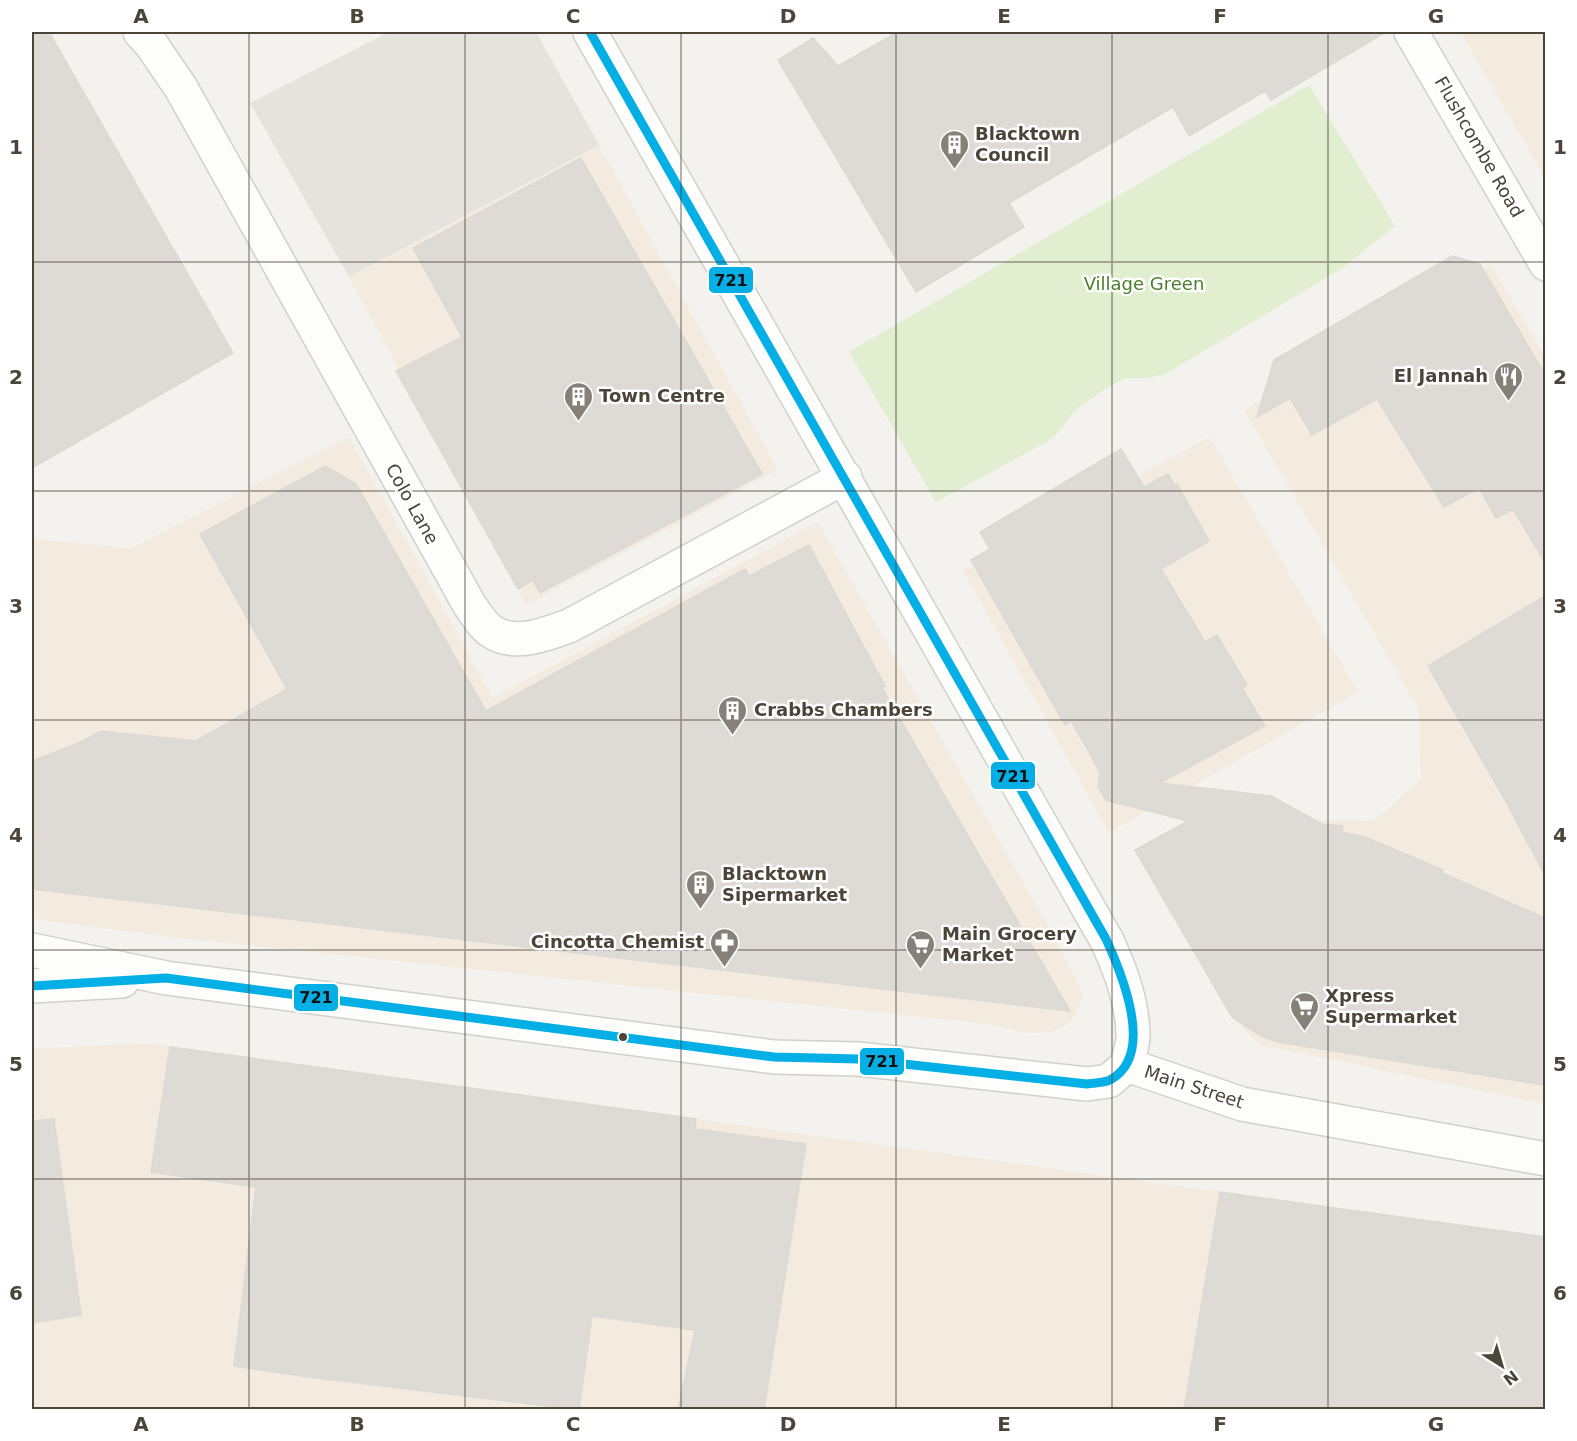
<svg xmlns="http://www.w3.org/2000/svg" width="1577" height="1441" viewBox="0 0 1577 1441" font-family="'DejaVu Sans',sans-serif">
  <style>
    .commercial { fill: #f3ebdf }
    .green { fill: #e1eecf }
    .parking { fill: #e6e3df }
    .building { fill: #dedbd6; stroke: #dcd9d4; stroke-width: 1.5 }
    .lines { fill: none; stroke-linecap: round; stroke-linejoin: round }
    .minor-casing { stroke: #d2d0cb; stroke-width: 36 }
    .minor { stroke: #fdfdfc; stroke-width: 33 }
    .bus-1-casing { stroke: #fff; stroke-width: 14 }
    .bus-1 { stroke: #04afe6; stroke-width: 9 }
    .grid { fill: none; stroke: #4b4439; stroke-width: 1.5; stroke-opacity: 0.55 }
    .bus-dot { fill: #4b4439; stroke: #fff; stroke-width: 2 }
    .labels { text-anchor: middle; stroke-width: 5; stroke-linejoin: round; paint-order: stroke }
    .poi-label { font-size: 18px; font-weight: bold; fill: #4b4439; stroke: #fff; text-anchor: start }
    .street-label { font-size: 18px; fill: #4b4439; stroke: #fff }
    .park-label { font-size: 18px; fill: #4a7f2a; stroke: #fff }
    .line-badge { stroke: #fff; stroke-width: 2 }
    .pale-badge-label { font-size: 16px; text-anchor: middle; font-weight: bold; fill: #111 }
    .neatline { fill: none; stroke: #4b4439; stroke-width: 2 }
    .grid-label { font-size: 20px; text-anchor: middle; font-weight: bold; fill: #4b4439 }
  </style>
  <rect width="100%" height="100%" fill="#f4f2ee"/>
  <path class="commercial" d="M 1460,32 L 1545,32 L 1545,178 L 1493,88 Z
    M 599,145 L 778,470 L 526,605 L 349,277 Z
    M 1491,265 L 1545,357 L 1545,1104 L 1261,1045 L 1235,1020 L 1135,850 L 1259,819 L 1374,821 L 1421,779 L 1419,710 L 1244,410 Z
    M 349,437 L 493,698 L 818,522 L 1056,940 L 1081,988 L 1082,999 L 1073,1019 L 1064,1027 L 1052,1032 L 1029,1033 L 987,1024 L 172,937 L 32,919 L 32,539 L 131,548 Z
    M 1210,437 L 1358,692 L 1109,833 L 963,570 Z
    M 148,1043 L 1545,1237 L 1545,1409 L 32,1409 L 32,1049 Z"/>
  <path class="green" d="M 1309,85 L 1395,226 L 1341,269 L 1165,374 L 1148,378 L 1125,378 L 1105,389 L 1075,410 L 1056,435 L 1043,444 L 936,502 L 849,352 Z"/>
  <path class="parking" d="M 389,32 L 536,32 L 599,145 L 349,277 L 250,103 Z"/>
  <path class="building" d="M 32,32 L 49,32 L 233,353 L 32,468 Z
    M 894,32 L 1386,32 L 1271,100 L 1265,91 L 1189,136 L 1173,107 L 1009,203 L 1024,227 L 916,292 L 778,60 L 813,38 L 838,66 L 889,37 Z
    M 581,158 L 762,474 L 540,593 L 533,580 L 518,589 L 396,371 L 462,337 L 413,248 Z
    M 1452,256 L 1480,264 L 1545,375 L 1545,562 L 1513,509 L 1496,518 L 1479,488 L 1444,507 L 1377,399 L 1312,435 L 1290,398 L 1257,417 L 1274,360 Z
    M 1121,449 L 1144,487 L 1168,474 L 1175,486 L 1177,484 L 1209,541 L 1161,569 L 1205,642 L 1217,635 L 1247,685 L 1242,688 L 1265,726 L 1160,783 L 1271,796 L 1322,824 L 1343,826 L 1342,832 L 1365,837 L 1443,870 L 1442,873 L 1545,918 L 1545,1085 L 1278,1042 L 1261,1036 L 1232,1017 L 1135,850 L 1188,821 L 1106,800 L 1098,787 L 1100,773 L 1090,754 L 1071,721 L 1065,725 L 971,560 L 990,549 L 980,532 Z
    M 325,466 L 356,484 L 486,711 L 745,569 L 749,576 L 809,545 L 885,686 L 882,688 L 1070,1011 L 32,889 L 32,761 L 81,742 L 101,731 L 196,741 L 287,689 L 200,534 Z
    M 1545,596 L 1545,875 L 1505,800 L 1428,666 Z
    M 170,1047 L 696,1119 L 695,1129 L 806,1144 L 764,1410 L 678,1410 L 695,1330 L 592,1316 L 579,1410 L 309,1377 L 234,1366 L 256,1187 L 151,1172 Z
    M 54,1119 L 81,1315 L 32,1323 L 32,1121 Z
    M 1220,1192 L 1545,1237 L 1545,1410 L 1184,1410 Z"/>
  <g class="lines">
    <defs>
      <path id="minor" d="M 140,32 L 151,44 L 181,88 L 469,604 C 476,614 483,627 494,633 C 517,646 547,634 569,626 L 845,477
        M 590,32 L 1106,939 C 1120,968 1132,1000 1133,1033 C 1134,1043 1129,1055 1127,1065
        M 1411,32 L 1546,264
        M 32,950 L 166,978 L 774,1057 L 858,1059 L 1087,1084 L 1109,1081 L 1127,1065
        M 32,986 L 122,981
        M 1127,1065 L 1242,1104 L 1546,1159"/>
    </defs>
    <use href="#minor" class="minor-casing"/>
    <use href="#minor" class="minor"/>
    <defs>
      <path id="bus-1" d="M 32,986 L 166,978 L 774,1057 L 858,1059 L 1087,1084 C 1094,1083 1104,1083 1110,1080 C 1156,1055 1122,974 1106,939 L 590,32"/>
    </defs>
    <use href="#bus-1" class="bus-1-casing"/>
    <use href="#bus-1" class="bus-1"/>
  </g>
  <path class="grid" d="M 249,32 L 249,1410M 465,32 L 465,1410M 681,32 L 681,1410M 896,32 L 896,1410M 1112,32 L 1112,1410M 1328,32 L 1328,1410M 32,262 L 1546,262M 32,491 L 1546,491M 32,720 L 1546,720M 32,950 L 1546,950M 32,1179 L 1546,1179"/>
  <defs>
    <symbol id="building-pin" viewBox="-11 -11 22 30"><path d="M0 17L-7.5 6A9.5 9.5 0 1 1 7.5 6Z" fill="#868178" stroke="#fff"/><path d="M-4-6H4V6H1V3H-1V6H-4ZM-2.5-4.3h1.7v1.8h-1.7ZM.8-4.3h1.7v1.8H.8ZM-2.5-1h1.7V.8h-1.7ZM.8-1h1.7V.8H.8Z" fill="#fff"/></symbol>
    <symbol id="restaurant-pin" viewBox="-11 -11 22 30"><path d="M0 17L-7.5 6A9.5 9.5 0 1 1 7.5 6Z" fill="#868178" stroke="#fff"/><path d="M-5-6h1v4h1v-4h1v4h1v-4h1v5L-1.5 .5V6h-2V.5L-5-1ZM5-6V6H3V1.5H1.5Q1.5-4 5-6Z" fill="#fff"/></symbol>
    <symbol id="pharmacy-pin" viewBox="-11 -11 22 30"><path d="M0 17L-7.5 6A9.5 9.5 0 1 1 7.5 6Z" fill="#868178" stroke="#fff"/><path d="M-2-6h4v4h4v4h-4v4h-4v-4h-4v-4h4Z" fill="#fff"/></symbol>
    <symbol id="supermarket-pin" viewBox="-11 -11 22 30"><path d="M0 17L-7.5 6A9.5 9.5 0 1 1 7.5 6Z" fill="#868178" stroke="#fff"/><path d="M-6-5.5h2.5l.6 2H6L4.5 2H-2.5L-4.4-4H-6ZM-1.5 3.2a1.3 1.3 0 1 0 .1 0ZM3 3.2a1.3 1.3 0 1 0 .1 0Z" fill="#fff"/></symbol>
  </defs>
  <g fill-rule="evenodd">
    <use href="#building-pin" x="938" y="128" width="33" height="45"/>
    <use href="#restaurant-pin" x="1492" y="360" width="33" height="45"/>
    <use href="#building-pin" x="562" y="380" width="33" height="45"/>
    <use href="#building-pin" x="716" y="694" width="33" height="45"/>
    <use href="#building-pin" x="684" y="868" width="33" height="45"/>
    <use href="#pharmacy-pin" x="708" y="926" width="33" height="45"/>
    <use href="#supermarket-pin" x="904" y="928" width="33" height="45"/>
    <use href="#supermarket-pin" x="1288" y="990" width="33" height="45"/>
  </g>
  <circle class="bus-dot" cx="623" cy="1037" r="5"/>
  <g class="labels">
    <g class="poi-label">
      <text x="975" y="140">Blacktown<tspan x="975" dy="21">Council</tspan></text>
      <text x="1488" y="382" text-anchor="end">El Jannah</text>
      <text x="599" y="402">Town Centre</text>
      <text x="754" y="716">Crabbs Chambers</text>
      <text x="722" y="880">Blacktown<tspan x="722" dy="21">Sipermarket</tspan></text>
      <text x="942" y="940">Main Grocery<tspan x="942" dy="21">Market</tspan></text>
      <text x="704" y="948" text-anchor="end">Cincotta Chemist</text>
      <text x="1325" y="1002">Xpress<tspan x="1325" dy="21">Supermarket</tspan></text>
    </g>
    <g class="street-label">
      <text transform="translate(1479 147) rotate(60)" y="6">Flushcombe Road</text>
      <text transform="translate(412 504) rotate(61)" y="6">Colo Lane</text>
      <text transform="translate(1194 1087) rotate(18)" y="6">Main Street</text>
    </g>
    <g class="park-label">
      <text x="1144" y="290">Village Green</text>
    </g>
  </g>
  <g class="line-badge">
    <rect x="708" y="266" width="46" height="28" rx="6" fill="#04afe6"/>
    <rect x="990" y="761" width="46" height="29" rx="6" fill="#04afe6"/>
    <rect x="293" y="983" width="46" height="29" rx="6" fill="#04afe6"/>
    <rect x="859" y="1047" width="46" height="29" rx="6" fill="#04afe6"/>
  </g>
  <g class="pale-badge-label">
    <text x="731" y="286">721</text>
    <text x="1013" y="782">721</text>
    <text x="316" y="1003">721</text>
    <text x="882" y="1067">721</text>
  </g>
  <rect width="1577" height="1441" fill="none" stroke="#ffffff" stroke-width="66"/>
  <g transform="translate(1502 1366) rotate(143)" stroke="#ffffff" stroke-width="4.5" paint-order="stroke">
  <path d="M0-4.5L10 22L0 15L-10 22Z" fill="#4b4439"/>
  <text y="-9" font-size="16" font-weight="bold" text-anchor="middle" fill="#4b4439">N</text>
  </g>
  <rect x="33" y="33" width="1511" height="1375" class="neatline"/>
  <g class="grid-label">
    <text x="141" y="23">A</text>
    <text x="357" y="23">B</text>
    <text x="573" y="23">C</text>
    <text x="788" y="23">D</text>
    <text x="1004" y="23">E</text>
    <text x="1220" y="23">F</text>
    <text x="1436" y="23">G</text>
    <text x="16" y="154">1</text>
    <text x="1560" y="154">1</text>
    <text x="16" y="384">2</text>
    <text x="1560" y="384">2</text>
    <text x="16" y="613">3</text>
    <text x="1560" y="613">3</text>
    <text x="16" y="842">4</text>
    <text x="1560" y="842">4</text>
    <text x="16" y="1071">5</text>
    <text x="1560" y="1071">5</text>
    <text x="16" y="1300">6</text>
    <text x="1560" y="1300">6</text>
    <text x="141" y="1431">A</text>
    <text x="357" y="1431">B</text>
    <text x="573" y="1431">C</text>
    <text x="788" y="1431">D</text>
    <text x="1004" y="1431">E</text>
    <text x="1220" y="1431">F</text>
    <text x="1436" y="1431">G</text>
  </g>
</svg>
